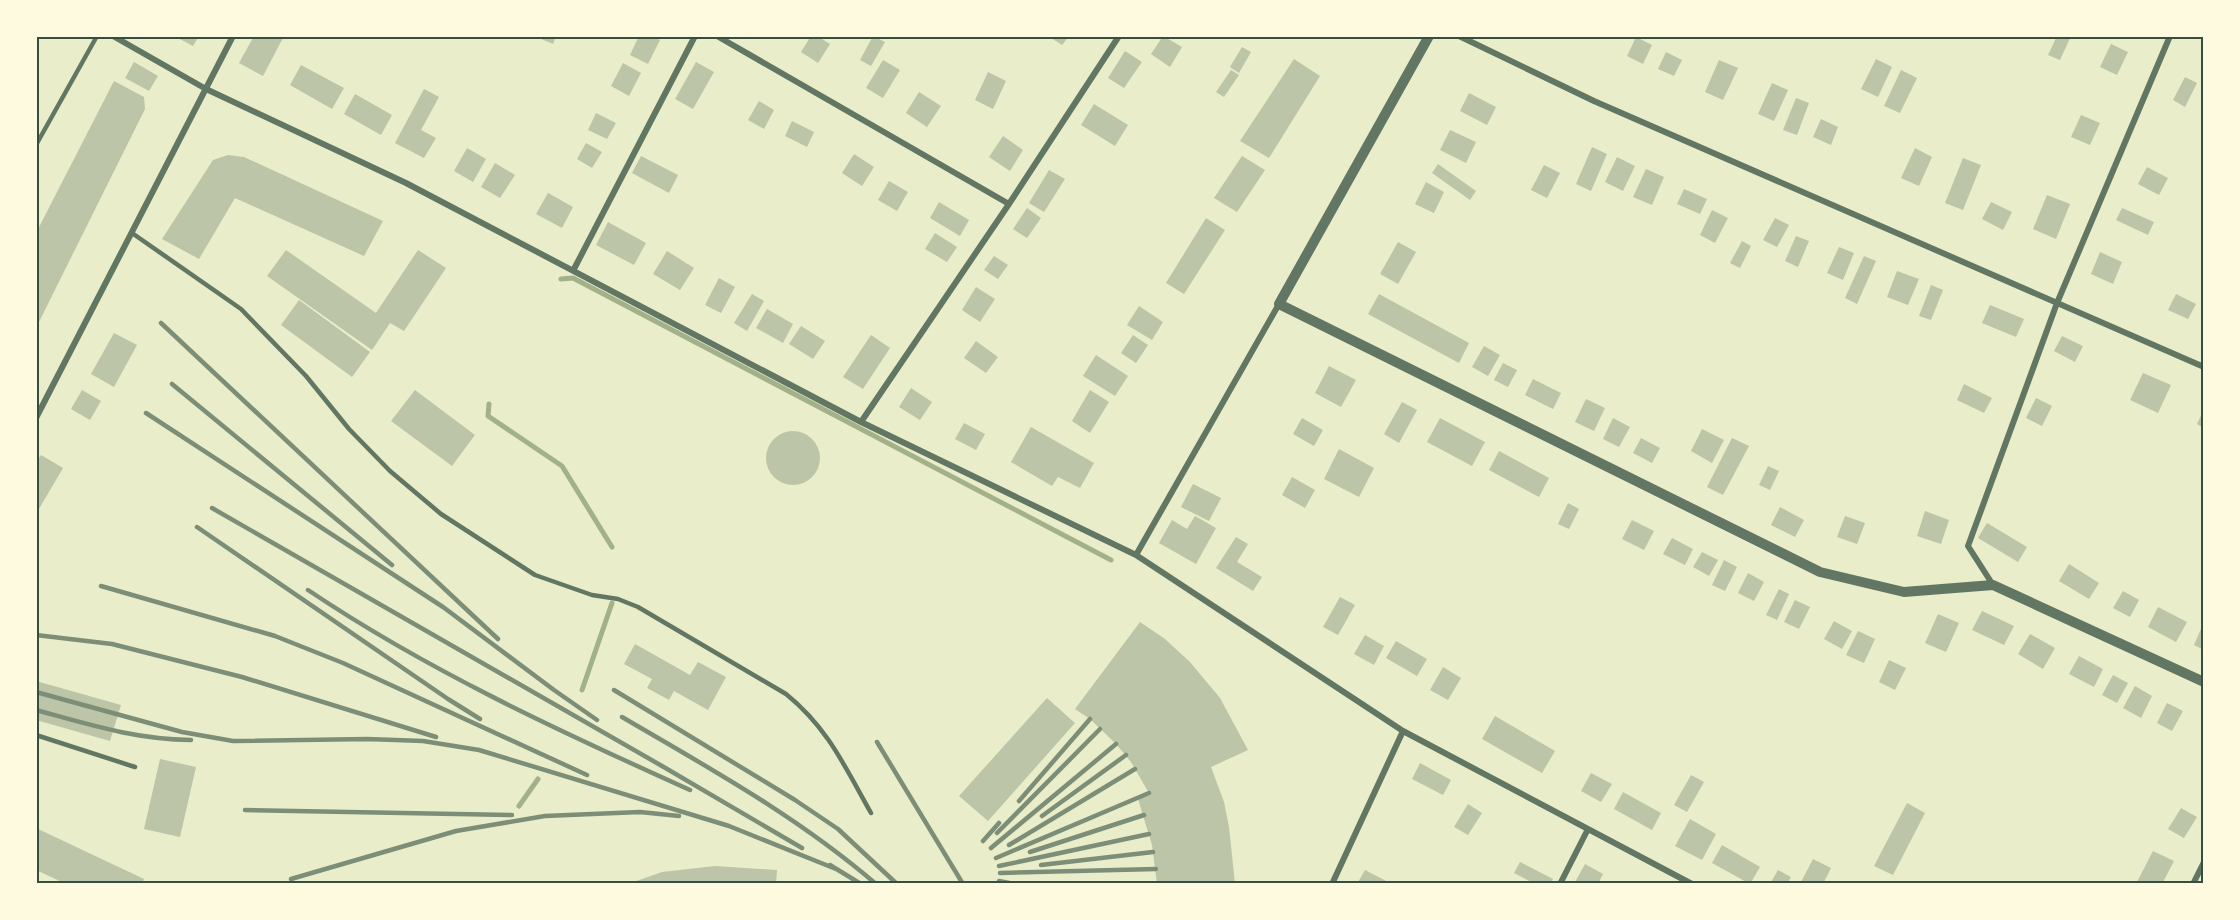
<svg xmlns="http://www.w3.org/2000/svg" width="2240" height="920" viewBox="0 0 2240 920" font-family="Mulish,sans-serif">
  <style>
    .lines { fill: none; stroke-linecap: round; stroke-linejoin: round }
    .stream { stroke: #a3b18a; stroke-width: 5 }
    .building { fill: #bcc5a7 }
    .service { stroke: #617663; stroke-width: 4.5 }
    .minor { stroke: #617663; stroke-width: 6 }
    .tertiary { stroke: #617663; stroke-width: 10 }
    .rail { stroke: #7c8e77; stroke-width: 4.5 }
    .neatline { fill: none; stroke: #344e41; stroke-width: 2 }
  </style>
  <rect width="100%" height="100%" fill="#e9edc9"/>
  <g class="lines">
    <path class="stream" d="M 561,279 L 573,278 L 1111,560
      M 489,404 L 488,416 L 562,466 L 612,547
      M 582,690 L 612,603
      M 519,806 L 538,779"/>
  </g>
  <path class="building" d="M 174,36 L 199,36 L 193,46 Z
    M 254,36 L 284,36 L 263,76 L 239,63 Z
    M 534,36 L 556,36 L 553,44 Z
    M 639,36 L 651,36 L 660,40 L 648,64 L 630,55 Z
    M 811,36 L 817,36 L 830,44 L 818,63 L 801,52 Z
    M 873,36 L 885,42 L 871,66 L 860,60 Z
    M 1048,36 L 1069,36 L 1062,45 Z
    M 1163,36 L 1182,47 L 1170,67 L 1151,54 Z
    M 2057,36 L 2071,36 L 2060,60 L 2048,55 Z
    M 1636,37 L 1652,45 L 1643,64 L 1627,56 Z
    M 2111,44 L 2128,52 L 2117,75 L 2100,67 Z
    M 1242,47 L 1251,52 L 1239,73 L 1230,67 Z
    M 1125,51 L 1142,62 L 1124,88 L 1108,78 Z
    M 1666,52 L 1682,60 L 1674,76 L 1658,69 Z
    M 1294,59 L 1320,76 L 1269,158 L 1240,141 Z
    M 1876,59 L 1892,67 L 1878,97 L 1861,89 Z
    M 883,60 L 900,70 L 883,98 L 866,88 Z
    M 1719,60 L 1738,68 L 1723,100 L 1705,92 Z
    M 134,62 L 158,76 L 149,91 L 125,78 Z
    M 696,62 L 714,72 L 693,109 L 675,99 Z
    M 623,63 L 641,73 L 629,96 L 611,86 Z
    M 301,65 L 344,88 L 332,109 L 290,85 Z
    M 1231,70 L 1239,75 L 1224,97 L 1216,92 Z
    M 1901,70 L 1917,78 L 1900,113 L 1884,106 Z
    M 988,72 L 1006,81 L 993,109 L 975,100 Z
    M 2185,77 L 2197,83 L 2185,107 L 2173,100 Z
    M 114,81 L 144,97 L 145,109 L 36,328 L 36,233 Z
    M 1772,83 L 1788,90 L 1774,121 L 1758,114 Z
    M 424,89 L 439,97 L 421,130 L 436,138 L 424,158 L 395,143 Z
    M 919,92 L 941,106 L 927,127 L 906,113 Z
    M 1469,93 L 1496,107 L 1487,125 L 1460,111 Z
    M 355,94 L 392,115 L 381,135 L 344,114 Z
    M 1796,98 L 1809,103 L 1797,135 L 1783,130 Z
    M 759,101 L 774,110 L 764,129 L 748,120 Z
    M 1094,104 L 1128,125 L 1115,146 L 1081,125 Z
    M 596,113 L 616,123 L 607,139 L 588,130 Z
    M 2081,115 L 2100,123 L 2090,145 L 2071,137 Z
    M 1821,119 L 1838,127 L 1831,145 L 1813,137 Z
    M 792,121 L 814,132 L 807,147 L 785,136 Z
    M 1450,130 L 1476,142 L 1466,163 L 1440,150 Z
    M 1003,136 L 1023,150 L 1010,171 L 989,157 Z
    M 586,143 L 602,152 L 592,168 L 577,159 Z
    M 1592,147 L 1607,154 L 1591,191 L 1576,184 Z
    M 467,148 L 486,159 L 473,182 L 454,171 Z
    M 1915,148 L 1932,157 L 1919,186 L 1901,178 Z
    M 854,154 L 874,167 L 862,186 L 842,173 Z
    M 228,155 L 244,157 L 383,221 L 364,256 L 235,198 L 199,259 L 162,239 L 213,160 Z
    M 641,156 L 678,175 L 669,193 L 632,173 Z
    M 1242,156 L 1265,170 L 1237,212 L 1214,198 Z
    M 1617,157 L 1635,166 L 1623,191 L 1605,182 Z
    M 1963,158 L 1981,165 L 1963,210 L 1945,203 Z
    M 495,163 L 515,175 L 500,198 L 481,187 Z
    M 1438,164 L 1476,191 L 1470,200 L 1432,173 Z
    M 1544,165 L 1560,173 L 1547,198 L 1531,190 Z
    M 2147,167 L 2168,178 L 2159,195 L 2138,184 Z
    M 1646,169 L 1664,177 L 1652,205 L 1633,197 Z
    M 1049,170 L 1065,179 L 1044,212 L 1029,203 Z
    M 889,181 L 908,192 L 897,211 L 878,200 Z
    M 1426,182 L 1444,192 L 1434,213 L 1415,204 Z
    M 1684,189 L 1707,199 L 1700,214 L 1677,204 Z
    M 548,193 L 573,207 L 562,228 L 536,214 Z
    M 2047,195 L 2070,204 L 2056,239 L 2033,229 Z
    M 939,202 L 969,220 L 960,236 L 930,218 Z
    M 1991,202 L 2012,212 L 2003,230 L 1982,219 Z
    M 1027,208 L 1041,218 L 1027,238 L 1013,229 Z
    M 2122,208 L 2154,222 L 2148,235 L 2116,220 Z
    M 1712,210 L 1728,218 L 1715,243 L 1700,235 Z
    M 1206,218 L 1225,230 L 1184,294 L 1166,283 Z
    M 1775,218 L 1789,225 L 1777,247 L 1763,240 Z
    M 608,222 L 646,243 L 634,265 L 596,245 Z
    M 935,233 L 957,247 L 947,262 L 925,249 Z
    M 1796,236 L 1809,241 L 1798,267 L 1785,261 Z
    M 1742,241 L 1751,246 L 1740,268 L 1730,263 Z
    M 1398,242 L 1416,252 L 1398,284 L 1380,274 Z
    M 1839,247 L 1854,253 L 1843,280 L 1827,273 Z
    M 286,250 L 376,313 L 418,250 L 446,268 L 404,331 L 390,323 L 372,350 L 267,276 Z
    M 667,251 L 694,268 L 680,290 L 653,274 Z
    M 2100,252 L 2122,262 L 2113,284 L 2091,274 Z
    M 994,256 L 1008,265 L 998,279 L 984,270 Z
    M 1864,256 L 1876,261 L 1857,304 L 1845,298 Z
    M 1897,271 L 1919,279 L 1908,305 L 1887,297 Z
    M 719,278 L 735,287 L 721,313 L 705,305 Z
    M 1931,285 L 1943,290 L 1931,320 L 1919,316 Z
    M 976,287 L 995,299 L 980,322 L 962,310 Z
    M 752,294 L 764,301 L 747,331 L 734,323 Z
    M 1379,294 L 1469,343 L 1459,363 L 1368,314 Z
    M 2176,294 L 2196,304 L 2188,319 L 2168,310 Z
    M 299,300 L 370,352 L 352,377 L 281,325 Z
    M 1990,305 L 2024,319 L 2016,337 L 1982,323 Z
    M 1139,306 L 1163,322 L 1152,340 L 1127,325 Z
    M 767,309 L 793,324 L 783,343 L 756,328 Z
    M 801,326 L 825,341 L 813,359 L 789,344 Z
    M 114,333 L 137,345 L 114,387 L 91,374 Z
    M 871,335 L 890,348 L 863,389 L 843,377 Z
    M 1133,335 L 1148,345 L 1136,363 L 1121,353 Z
    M 2062,336 L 2083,346 L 2075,362 L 2054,351 Z
    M 976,341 L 998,357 L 986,373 L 964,358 Z
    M 1484,346 L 1500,355 L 1488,376 L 1472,367 Z
    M 1096,355 L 1128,376 L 1115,396 L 1083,376 Z
    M 1503,363 L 1517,370 L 1508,387 L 1494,380 Z
    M 1329,366 L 1356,380 L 1341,407 L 1315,393 Z
    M 2143,373 L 2171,385 L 2158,413 L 2130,400 Z
    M 1533,379 L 1561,393 L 1553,409 L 1525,395 Z
    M 1964,384 L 1992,398 L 1984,413 L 1957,400 Z
    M 911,388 L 932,402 L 920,420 L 899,407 Z
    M 82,390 L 101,401 L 90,420 L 71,409 Z
    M 415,390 L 475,435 L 452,466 L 391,421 Z
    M 1090,390 L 1109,402 L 1090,433 L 1072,421 Z
    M 2036,398 L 2052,406 L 2042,426 L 2026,418 Z
    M 1586,399 L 1605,408 L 1594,431 L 1575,422 Z
    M 1402,402 L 1417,410 L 1399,443 L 1384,434 Z
    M 2204,409 L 2204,428 L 2197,424 Z
    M 1302,418 L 1323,430 L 1314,446 L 1293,434 Z
    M 1440,418 L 1485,442 L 1472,466 L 1427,442 Z
    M 1613,418 L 1630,427 L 1619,447 L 1603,439 Z
    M 964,423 L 985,434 L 976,450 L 955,439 Z
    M 1031,427 L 1094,463 L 1080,488 L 1058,477 L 1052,486 L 1011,462 Z
    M 1702,429 L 1724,440 L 1712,463 L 1691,451 Z
    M766 458a27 27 0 1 1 54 0a27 27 0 1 1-54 0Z
    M 1641,438 L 1660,448 L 1652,463 L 1633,453 Z
    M 1732,438 L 1749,446 L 1723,495 L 1707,487 Z
    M 1339,449 L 1374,468 L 1359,497 L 1324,479 Z
    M 1499,451 L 1549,478 L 1539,497 L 1489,470 Z
    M 41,455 L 63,468 L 36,514 L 36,462 Z
    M 1768,466 L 1779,471 L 1770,490 L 1759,485 Z
    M 1292,477 L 1315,490 L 1305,508 L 1282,495 Z
    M 1193,484 L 1221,498 L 1209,521 L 1181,507 Z
    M 1568,503 L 1579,509 L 1569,529 L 1558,524 Z
    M 1780,507 L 1804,520 L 1795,537 L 1771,525 Z
    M 1925,511 L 1949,520 L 1941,544 L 1917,536 Z
    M 1195,516 L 1216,528 L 1196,564 L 1159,543 L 1172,520 L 1187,529 Z
    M 1845,516 L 1865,523 L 1857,544 L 1837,537 Z
    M 1632,520 L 1654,531 L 1644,550 L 1622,539 Z
    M 1987,523 L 2027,547 L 2018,562 L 1978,538 Z
    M 1236,537 L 1248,544 L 1237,562 L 1262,577 L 1253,591 L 1216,568 Z
    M 1672,538 L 1693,549 L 1685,565 L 1663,554 Z
    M 1702,552 L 1718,560 L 1709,576 L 1693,567 Z
    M 1724,560 L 1737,567 L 1725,591 L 1712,585 Z
    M 2069,564 L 2099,583 L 2089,599 L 2059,581 Z
    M 1748,573 L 1764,582 L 1754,601 L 1738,593 Z
    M 1779,589 L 1789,594 L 1777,620 L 1766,615 Z
    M 2123,591 L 2139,600 L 2130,617 L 2113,608 Z
    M 1340,597 L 1355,605 L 1338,635 L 1323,627 Z
    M 1795,600 L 1810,607 L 1799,629 L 1784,622 Z
    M 2158,607 L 2187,622 L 2176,642 L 2148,627 Z
    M 1982,611 L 2014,626 L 2004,645 L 1972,630 Z
    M 1938,614 L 1959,623 L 1946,652 L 1925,643 Z
    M 1834,621 L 1852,631 L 1842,649 L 1824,639 Z
    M 1140,622 L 1165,639 L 1190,662 L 1220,698 L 1248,750 L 1211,767 L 1224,802 L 1229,827 L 1235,884 L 1157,884 L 1152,845 L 1138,799 L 1150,795 L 1131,762 L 1116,744 L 1090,719 L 1075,709 Z
    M 2204,622 L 2204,650 L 2194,645 Z
    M 1858,631 L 1875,639 L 1864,663 L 1846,655 Z
    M 2030,634 L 2055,648 L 2043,669 L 2018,654 Z
    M 1365,635 L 1384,646 L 1374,665 L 1354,654 Z
    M 1396,641 L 1427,659 L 1417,676 L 1386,658 Z
    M 635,644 L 690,675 L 698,662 L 726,677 L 708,710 L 674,691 L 669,700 L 647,688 L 652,679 L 624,664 Z
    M 2079,656 L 2103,669 L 2094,687 L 2069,674 Z
    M 1889,660 L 1906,668 L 1895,690 L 1879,682 Z
    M 1443,667 L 1461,678 L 1448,700 L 1430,690 Z
    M 2113,675 L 2128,683 L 2117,703 L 2102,695 Z
    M 36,681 L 121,705 L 110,741 L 36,720 Z
    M 2135,686 L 2152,696 L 2141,718 L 2123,708 Z
    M 1047,698 L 1075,723 L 988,821 L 959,796 Z
    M 2167,703 L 2183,711 L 2172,731 L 2157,723 Z
    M 1495,716 L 1555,751 L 1542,773 L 1482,739 Z
    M 160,759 L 196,767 L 180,837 L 144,829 Z
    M 1420,763 L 1451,780 L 1443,795 L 1412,779 Z
    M 1591,773 L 1612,784 L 1601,802 L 1581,791 Z
    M 1691,775 L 1704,782 L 1687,812 L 1674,805 Z
    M 1623,792 L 1661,813 L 1652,830 L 1614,809 Z
    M 1907,803 L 1925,813 L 1893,875 L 1874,866 Z
    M 1468,804 L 1482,813 L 1468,835 L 1454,827 Z
    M 2181,808 L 2197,817 L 2184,838 L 2168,829 Z
    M 1690,819 L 1716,834 L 1702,860 L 1675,846 Z
    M 36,828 L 144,879 L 142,884 L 66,884 L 36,870 Z
    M 1722,845 L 1760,867 L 1750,884 L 1712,863 Z
    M 2153,851 L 2174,861 L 2162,884 L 2141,884 L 2137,882 Z
    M 1813,859 L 1831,868 L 1823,884 L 1801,882 Z
    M 1520,862 L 1553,879 L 1550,884 L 1535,884 L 1514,873 Z
    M 1585,864 L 1603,874 L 1598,884 L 1574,884 Z
    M 715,866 L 777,870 L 776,884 L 628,884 L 662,872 Z
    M 1365,870 L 1392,884 L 1357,884 Z
    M 1778,870 L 1791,877 L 1787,884 L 1770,884 Z"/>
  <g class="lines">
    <path class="service" d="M 36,145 L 97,36
      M 132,233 L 241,309 L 306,376 L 349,429 L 390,471 L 441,514 L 535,575 L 592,595 L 618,599 L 638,607 L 786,694 C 828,728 845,767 871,813
      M 36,735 L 135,767"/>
    <path class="minor" d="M 113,36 L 206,89 L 406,183 L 861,422 L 1136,555 L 1403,731 L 1692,884
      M 717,36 L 1009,204
      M 1459,36 L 1594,101 L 2204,367
      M 574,269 L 695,36
      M 36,418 L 233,36
      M 861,422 L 1009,204 L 1119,36
      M 1136,555 L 1279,304
      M 1993,585 L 1968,546 L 2057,303 L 2170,36
      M 1332,884 L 1403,731
      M 1560,884 L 1588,829
      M 2193,884 L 2204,862"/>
    <path class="tertiary" d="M 1429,36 L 1279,304 L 1820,572 L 1904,592 L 1993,585 L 2204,682"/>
    <path class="rail" d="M 161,323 L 498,639
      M 172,384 L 392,565
      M 146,413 L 443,607 L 554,690 L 597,720
      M 212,508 L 662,766 L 802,848
      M 197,527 L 448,699 L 480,719
      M 101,586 L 275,636 L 343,663 L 587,775
      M 308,590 C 427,670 559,731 690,790
      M 36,635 L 112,644 L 242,677 L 436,737
      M 614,690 L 795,800 L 838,829 L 897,884
      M 36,692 L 182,732 L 233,741 L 367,739 L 423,741 L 479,750 L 729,826 L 836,869
      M 36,710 C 91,725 134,739 191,740
      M 622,717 C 711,769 798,817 876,884
      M 877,742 L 963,884
      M 1019,801 L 1090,719
      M 245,810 L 512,815
      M 1042,816 L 1126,755
      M 997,833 L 1100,729
      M 983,841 L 999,823
      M 1009,845 L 1135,769
      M 991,848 L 1116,744
      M 1030,852 L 1144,815
      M 996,858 L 1149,793
      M 830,865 L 861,884
      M 1041,865 L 1153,852
      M 999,866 L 1149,834
      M 1000,873 L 1156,869
      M 291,879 L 456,831 L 545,816 L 640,812 L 679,816
      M 999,881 L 1014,884"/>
  </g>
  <rect width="2240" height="920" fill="none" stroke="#fefae0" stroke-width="75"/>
  <rect x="38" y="38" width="2164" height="844" class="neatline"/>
</svg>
